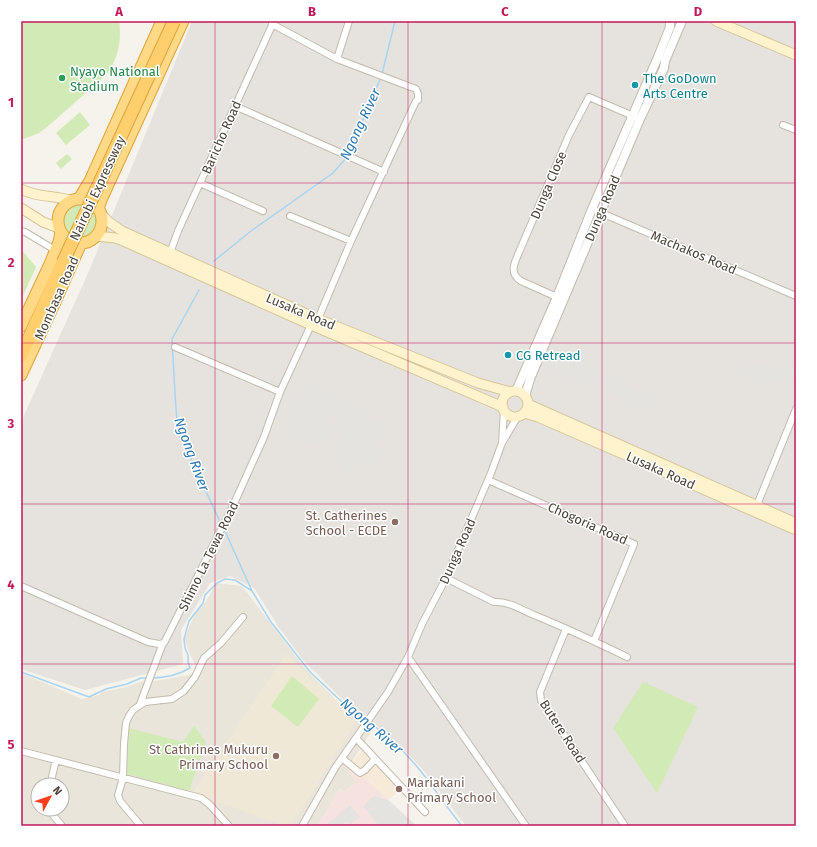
<svg xmlns="http://www.w3.org/2000/svg" width="817" height="847" viewBox="0 0 817 847" font-family="'Fira Sans',sans-serif">
  <style>
    .residential { fill: #eae5da; fill-rule: evenodd }
    .commercial { fill: #f7ead8 }
    .industrial { fill: #e6e2dd }
    .education { fill: #efe8d6 }
    .medical { fill: #f6e3e0 }
    .green { fill: #d2eab5 }
    .parking { fill: #e5e3e0 }
    .lines { fill: none; stroke-linecap: round; stroke-linejoin: round }
    .stream { stroke: #a9d4f2; stroke-width: 1.5 }
    .minor-casing { stroke: #c2bbae; stroke-width: 8 }
    .tertiary-casing { stroke: #c2bbae; stroke-width: 10 }
    .secondary-casing { stroke: #d6c79b; stroke-width: 11 }
    .trunk-casing { stroke: #e0a43c; stroke-width: 13 }
    .motorway-casing { stroke: #e0a43c; stroke-width: 14 }
    .minor { stroke: #fff; stroke-width: 6 }
    .tertiary { stroke: #fff; stroke-width: 8 }
    .secondary { stroke: #fff3cd; stroke-width: 9 }
    .trunk { stroke: #ffd985; stroke-width: 11 }
    .motorway { stroke: #ffcf6e; stroke-width: 12 }
    .motorway-bridge-casing { stroke: #e0a43c; stroke-width: 14; stroke-linecap: butt }
    .motorway-bridge { stroke: #ffcf6e; stroke-width: 12 }
    .grid { fill: none; stroke: #c2185b; stroke-width: 1; stroke-opacity: 0.55 }
    .leisure-dot { fill: #2e9e5b; stroke: #fff; stroke-width: 1.5 }
    .culture-dot { fill: #0f9aa8; stroke: #fff; stroke-width: 1.5 }
    .education-dot { fill: #8d6e63; stroke: #fff; stroke-width: 1.5 }
    .labels { text-anchor: middle; stroke-width: 3; stroke-linejoin: round; paint-order: stroke }
    .leisure-label { font-size: 13px; fill: #27864d; stroke: #fff; text-anchor: start }
    .culture-label { font-size: 13px; fill: #0d838f; stroke: #fff; text-anchor: start }
    .street-label { font-size: 13px; fill: #4b4439; stroke: #fff }
    .education-label { font-size: 13px; fill: #785e54; stroke: #fff; text-anchor: end }
    .water-label { font-size: 14px; font-style: italic; fill: #2e7ab2; stroke: #fff }
    .neatline { fill: none; stroke: #c2185b; stroke-width: 1.5 }
    .grid-label { font-size: 13px; text-anchor: middle; font-weight: bold; fill: #c2185b }
  </style>
  <rect width="100%" height="100%" fill="#f6f3ec"/>
  <path class="residential" d="M 216,583 L 242,586 L 308,672 L 338,702 L 371,732 L 350,765 L 357,782 L 344,792 L 340,788 L 318,826 L 21,826 L 21,673 L 82,699 L 99,695 L 102,692 L 127,687 L 140,682 L 162,680 L 198,673 L 184,639 L 196,612 L 207,600 ZM 38,785 L 62,785 L 62,809 L 38,809 Z"/>
  <path class="commercial" d="M 362,750 L 403,788 L 388,800 L 350,765 Z"/>
  <path class="industrial" d="M 192,21 L 796,21 L 796,826 L 466,826 L 424,771 L 408,754 L 391,737 L 339,696 L 303,660 L 278,626 L 254,588 L 230,576 L 210,583 L 181,630 L 183,664 L 85,690 L 21,669 L 21,422 L 89,271 Z"/>
  <path class="education" d="M 286,654 L 357,720 L 291,826 L 283,826 L 193,792 Z"/>
  <path class="medical" d="M 350,765 L 417,826 L 318,826 L 340,788 L 344,792 L 357,782 L 347,771 Z"/>
  <path class="green" d="M 21,21 L 119,21 C 122,40 118,60 106,75 L 46,128 L 39,133 L 21,140 Z
    M 80,112 L 90,125 L 66,145 L 56,133 Z
    M 67,154 L 72,159 L 61,169 L 56,163 Z
    M63 221a17 17 0 1 1 34 0a17 17 0 1 1-34 0Z
    M 21,249 L 36,267 L 21,300 Z
    M 292,676 L 319,699 L 298,727 L 271,706 Z
    M 643,682 L 698,707 L 657,793 L 613,728 Z
    M 194,726 L 206,742 L 189,791 L 127,774 L 129,728 L 183,742 Z"/>
  <path class="parking" d="M 564,358 L 650,395 L 645,408 L 555,371 L 556,365 L 560,363 Z
    M 749,362 L 773,371 L 775,368 L 790,371 L 793,366 L 795,367 L 796,381 L 787,379 L 785,383 L 778,381 L 776,383 L 768,380 L 757,383 L 755,379 L 744,373 Z
    M 305,386 L 387,428 L 370,466 L 357,459 L 352,471 L 346,468 L 348,461 L 333,454 L 347,419 L 334,412 L 321,445 L 286,431 Z
    M 374,796 L 388,800 L 417,826 L 379,826 L 363,806 Z
    M 350,805 L 360,817 L 350,825 L 347,821 L 341,826 L 325,826 Z"/>
  <g class="lines">
    <path class="stream" d="M 382,74 L 395,21
      M 348,155 L 381,77
      M 214,261 L 251,231 L 333,173 L 346,158
      M 199,290 L 172,339 L 175,394 L 177,422 L 183,441 L 221,524
      M 224,529 L 252,591 L 271,622 L 310,672 L 342,702 L 366,720
      M 21,672 L 89,697 L 106,689 L 127,684 L 141,678 L 147,678
      M 151,678 C 165,678 178,675 190,668 L 188,662 L 188,655 L 185,648 L 184,639 L 189,621 L 203,603 L 205,595 L 217,583 L 225,579 L 235,580 L 252,591
      M 369,722 C 389,736 408,755 423,774 C 436,791 448,809 462,826"/>
    <defs>
      <path id="minor" d="M 272,24 L 337,59 L 416,89 L 418,94 L 418,100 L 416,101 L 351,241 L 318,319
        M 337,59 L 349,21
        M 235,106 L 384,172
        M 783,125 L 796,130
        M 200,183 L 263,211
        M 592,209 L 796,296
        M 290,216 L 351,241
        M 21,231 L 25,232 L 55,250
        M 170,253 L 178,231 L 274,21
        M 559,298 L 521,281 C 508,273 515,262 520,250 L 569,135 L 589,97 L 640,119
        M 175,347 L 280,392
        M 502,443 L 504,410
        M 488,480 L 634,544 L 594,641
        M 757,505 L 796,409
        M 446,578 L 494,602 C 508,601 522,610 534,615 C 566,628 596,642 627,657
        M 21,586 L 148,642 L 159,644 L 164,643 L 232,508 L 264,437 L 280,392 L 311,325
        M 566,629 L 540,692 L 541,700 L 625,826
        M 408,657 L 526,826
        M 140,704 L 163,643
        M 356,738 L 425,812
        M 21,751 L 201,798 L 209,804 L 229,826
        M 342,758 L 360,773 L 365,770 L 375,759
        M 50,785 L 56,760
        M 48,809 L 62,826
        M 141,826 L 120,801 L 118,795 L 123,778 L 124,744 L 126,723 L 129,716 L 133,710 L 145,702 L 172,699 L 184,691 L 195,677 L 204,658 L 221,643 L 243,617
        M 302,826 L 335,768 L 388,692 L 408,657 L 422,624 L 446,578 L 491,473 L 502,443 L 518,416"/>
      <path id="tertiary" d="M 516,391 L 557,297 L 592,209 L 658,57 L 670,27 L 670,21
        M 525,396 L 530,379 L 640,119 L 664,68 L 665,61 L 682,21"/>
      <path id="secondary" d="M 716,21 L 796,55
        M 21,189 C 37,198 56,195 72,201
        M 21,208 L 43,222 L 59,228
        M 100,213 L 109,222 L 122,231 L 318,319 L 478,383 L 510,392
        M 96,236 L 115,238 L 121,240 L 311,325 L 503,407
        M502 404a13 13 0 1 1 26 0a13 13 0 1 1-26 0Z
        M 528,404 L 796,523
        M 524,413 L 538,417 L 614,450 L 796,530"/>
      <path id="trunk" d="M 79,199 L 90,181 L 162,21
        M58 221a22 22 0 1 1 44 0a22 22 0 1 1-44 0Z
        M 98,209 L 101,200 L 183,21
        M 21,326 L 50,264 L 59,242 L 61,232
        M 21,375 L 55,302 L 81,243"/>
      <path id="motorway" d="M 21,356 L 63,262"/>
    </defs>
    <use href="#minor" class="minor-casing"/>
    <use href="#tertiary" class="tertiary-casing"/>
    <use href="#secondary" class="secondary-casing"/>
    <use href="#trunk" class="trunk-casing"/>
    <use href="#motorway" class="motorway-casing"/>
    <use href="#minor" class="minor"/>
    <use href="#tertiary" class="tertiary"/>
    <use href="#secondary" class="secondary"/>
    <use href="#trunk" class="trunk"/>
    <use href="#motorway" class="motorway"/>
    <defs>
      <path id="motorway-bridge" d="M 63,262 L 174,21"/>
    </defs>
    <use href="#motorway-bridge" class="motorway-bridge-casing"/>
    <use href="#motorway-bridge" class="motorway-bridge"/>
  </g>
  <path class="grid" d="M 215,21 L 215,826M 408,21 L 408,826M 602,21 L 602,826M 21,183 L 796,183M 21,343 L 796,343M 21,504 L 796,504M 21,664 L 796,664"/>
  <circle class="leisure-dot" cx="62" cy="78" r="4"/>
  <g class="culture-dot">
    <circle cx="635" cy="85" r="4"/>
    <circle cx="508" cy="355" r="4"/>
  </g>
  <g class="education-dot">
    <circle cx="395" cy="522" r="4"/>
    <circle cx="276" cy="756" r="4"/>
    <circle cx="399" cy="789" r="4"/>
  </g>
  <g class="labels">
    <g class="leisure-label">
      <text x="70" y="76">Nyayo National<tspan x="70" dy="15">Stadium</tspan></text>
    </g>
    <g class="culture-label">
      <text x="643" y="83">The GoDown<tspan x="643" dy="15">Arts Centre</tspan></text>
      <text x="516" y="360">CG Retread</text>
    </g>
    <g class="street-label">
      <text transform="translate(221 137) rotate(-66)" y="5">Baricho Road</text>
      <text transform="translate(548 185) rotate(-67)" y="5">Dunga Close</text>
      <text transform="translate(97 188) rotate(-65)" y="5">Nairobi Expressway</text>
      <text transform="translate(602 208) rotate(-67)" y="5">Dunga Road</text>
      <text transform="translate(694 252) rotate(23)" y="5">Machakos Road</text>
      <text transform="translate(56 298) rotate(-66)" y="5">Mombasa Road</text>
      <text transform="translate(301 311) rotate(23)" y="5">Lusaka Road</text>
      <text transform="translate(661 470) rotate(24)" y="5">Lusaka Road</text>
      <text transform="translate(588 523) rotate(24)" y="5">Chogoria Road</text>
      <text transform="translate(457 551) rotate(-66)" y="5">Dunga Road</text>
      <text transform="translate(208 556) rotate(-64)" y="5">Shimo La Tewa Road</text>
      <text transform="translate(563 731) rotate(57)" y="5">Butere Road</text>
    </g>
    <g class="education-label">
      <text x="387" y="520">St. Catherines<tspan x="387" dy="15">School - ECDE</tspan></text>
      <text x="268" y="754">St Cathrines Mukuru<tspan x="268" dy="15">Primary School</tspan></text>
      <text x="407" y="787" text-anchor="start">Mariakani<tspan x="407" dy="15">Primary School</tspan></text>
    </g>
    <g class="water-label">
      <text transform="translate(360 124) rotate(-65)" y="5">Ngong River</text>
      <text transform="translate(192 454) rotate(70)" y="5">Ngong River</text>
      <text transform="translate(372 726) rotate(41)" y="5">Ngong River</text>
    </g>
  </g>
  <rect width="817" height="847" fill="none" stroke="#ffffff" stroke-width="44"/>
  <g transform="translate(50 797) rotate(50)"><circle r="19" fill="#ffffff" stroke="#b7b4b0"/>
  <path d="M0-3L7 15L0 10L-7 15Z" fill="#fc3f1d"/>
  <text y="-6" font-size="11" font-weight="bold" text-anchor="middle" fill="#4b4439">N</text>
  </g>
  <rect x="22" y="22" width="773" height="803" class="neatline"/>
  <g class="grid-label">
    <text x="119" y="16">A</text>
    <text x="312" y="16">B</text>
    <text x="505" y="16">C</text>
    <text x="698" y="16">D</text>
    <text x="11" y="107">1</text>
    <text x="11" y="267">2</text>
    <text x="11" y="428">3</text>
    <text x="11" y="589">4</text>
    <text x="11" y="749">5</text>
  </g>
</svg>
